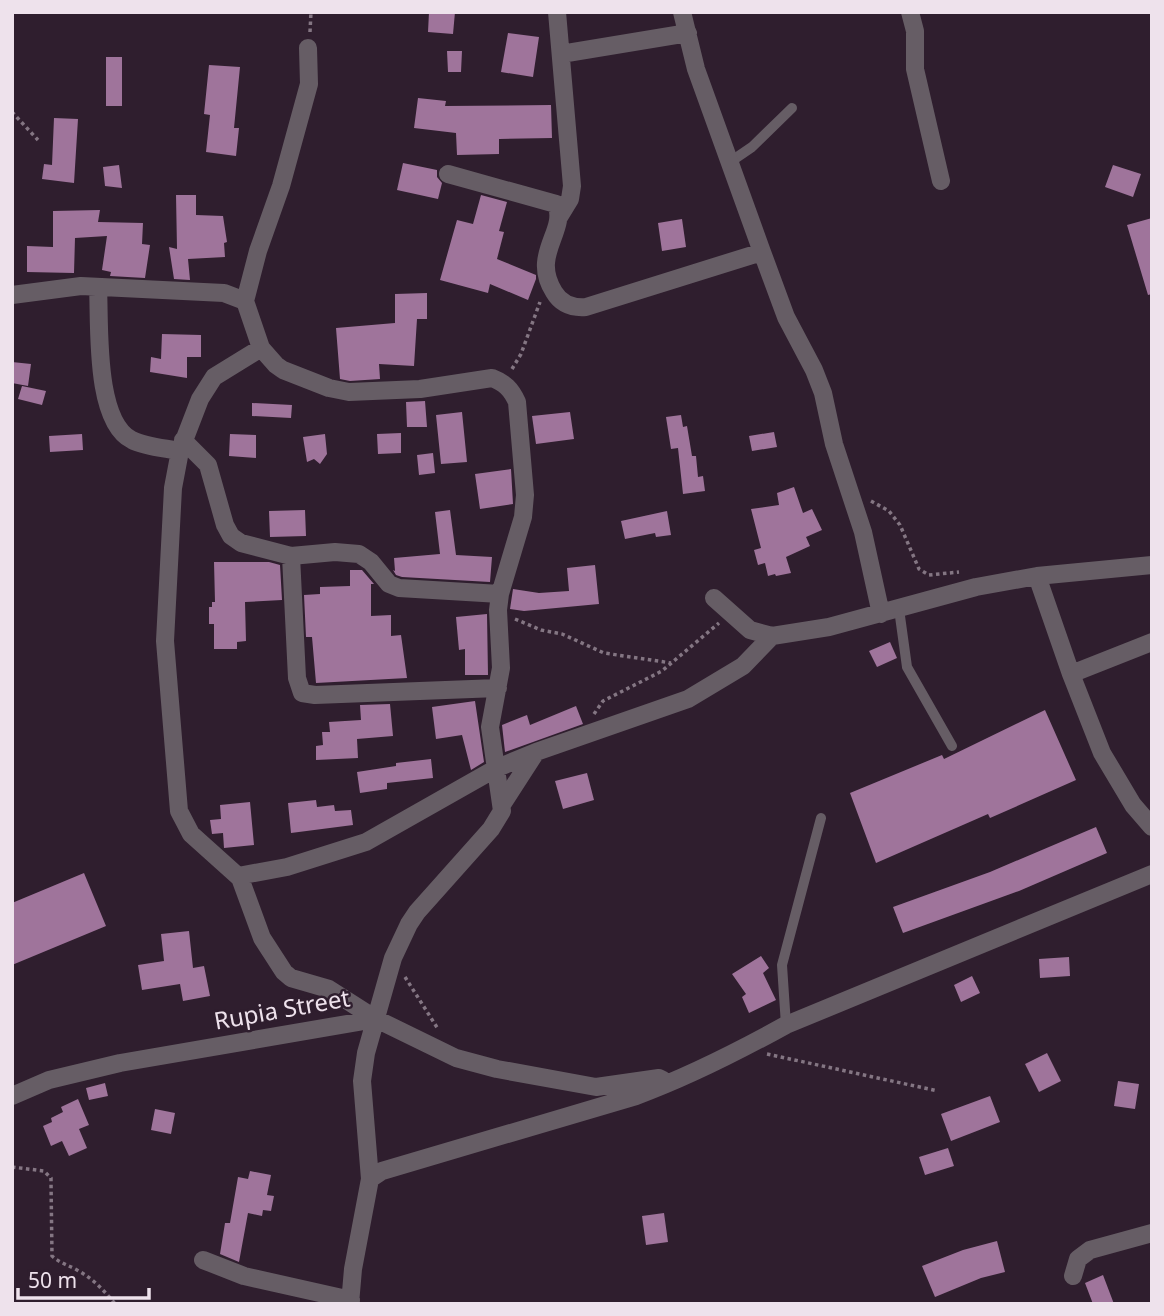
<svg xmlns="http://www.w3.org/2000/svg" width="1164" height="1316" viewBox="0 0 1164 1316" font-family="'Noto Sans',sans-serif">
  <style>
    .building { fill: #9f749b }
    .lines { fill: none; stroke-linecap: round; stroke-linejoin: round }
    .path { stroke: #847683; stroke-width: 3.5; stroke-dasharray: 3.5 3.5; stroke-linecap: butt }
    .lane { stroke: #665d65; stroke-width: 10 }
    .street { stroke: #665d65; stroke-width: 18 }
    .labels { text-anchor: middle; stroke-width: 5; stroke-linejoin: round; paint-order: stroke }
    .street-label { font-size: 24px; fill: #eee2ec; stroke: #2f1e2e }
  </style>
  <rect width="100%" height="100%" fill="#2f1e2e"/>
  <path class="building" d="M 429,12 L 455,12 L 453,34 L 428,32 Z
    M 508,33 L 539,37 L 533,77 L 501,72 Z
    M 447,51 L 462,51 L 461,72 L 448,72 Z
    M 106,57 L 122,57 L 122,106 L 106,106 Z
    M 209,65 L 240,67 L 234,128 L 239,128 L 236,156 L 206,152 L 210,115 L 204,114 Z
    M 418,98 L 446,101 L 445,106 L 551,105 L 552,138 L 499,139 L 499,154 L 457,155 L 456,133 L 414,128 Z
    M 54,118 L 78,119 L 74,183 L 42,179 L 44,164 L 52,165 Z
    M 403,163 L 437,170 L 437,177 L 442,183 L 438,199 L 397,190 Z
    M 119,165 L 122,188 L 105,186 L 103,167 Z
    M 1113,165 L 1141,174 L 1133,197 L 1105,187 Z
    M 176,195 L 196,195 L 196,215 L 223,216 L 227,242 L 224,243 L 225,257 L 188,259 L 190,280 L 174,279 L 169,247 L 177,249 Z
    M 481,195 L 507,202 L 499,231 L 504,232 L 497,259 L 536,275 L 536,279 L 528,300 L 490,284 L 488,293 L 440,280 L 457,220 L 473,224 Z
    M 100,210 L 98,222 L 143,223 L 142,244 L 150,245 L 145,278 L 110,276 L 111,272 L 102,270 L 107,236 L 75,238 L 74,273 L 27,272 L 27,246 L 53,247 L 53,211 Z
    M 1152,218 L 1152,294 L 1148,295 L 1127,225 Z
    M 682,219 L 686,247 L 662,251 L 658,223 Z
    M 427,293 L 427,319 L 417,319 L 414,366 L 379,364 L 380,379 L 350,381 L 340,379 L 336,328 L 395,323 L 395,294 Z
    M 162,334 L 201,335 L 201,357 L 187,357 L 187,378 L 150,372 L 151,357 L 161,359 Z
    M 12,362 L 31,364 L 28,386 L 12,383 Z
    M 22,386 L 46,391 L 42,405 L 18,399 Z
    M 425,401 L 427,427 L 407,427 L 406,402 Z
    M 252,403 L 292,405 L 291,418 L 252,416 Z
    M 462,412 L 467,462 L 441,464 L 436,415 Z
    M 570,412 L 574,439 L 536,444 L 532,416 Z
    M 681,415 L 683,427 L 687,426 L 692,456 L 696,456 L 698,477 L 703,476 L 705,491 L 683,494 L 678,448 L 671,449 L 666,417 Z
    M 774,432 L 777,447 L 752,451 L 749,436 Z
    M 401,433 L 401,453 L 378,454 L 377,434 Z
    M 82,434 L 83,450 L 50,452 L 49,436 Z
    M 230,434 L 256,435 L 256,458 L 229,456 Z
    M 325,434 L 327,454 L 320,464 L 314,459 L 307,462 L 303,437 Z
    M 433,453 L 435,473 L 419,475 L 417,455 Z
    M 511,469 L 513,504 L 480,509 L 475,474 Z
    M 794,487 L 803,513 L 812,509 L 822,530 L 806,537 L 810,546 L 786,557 L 791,573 L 776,576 L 775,574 L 768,576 L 765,563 L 758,565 L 754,550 L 761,548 L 751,509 L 779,505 L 777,493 Z
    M 305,510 L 306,536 L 270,537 L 269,511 Z
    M 450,510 L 456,555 L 492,557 L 490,582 L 402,577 L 396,575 L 393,570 L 395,571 L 394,558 L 440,554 L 435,512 Z
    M 667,511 L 671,535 L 656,537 L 655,533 L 625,539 L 621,521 Z
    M 214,562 L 269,562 L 280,565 L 282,600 L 245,602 L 246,641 L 237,642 L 237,649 L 214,649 L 214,624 L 209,624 L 209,607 L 212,607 L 212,602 L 215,602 Z
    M 595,565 L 599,604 L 524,611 L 510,609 L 513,589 L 539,593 L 569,591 L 567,568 Z
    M 350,570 L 362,570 L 374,584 L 371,584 L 371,616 L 391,615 L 391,636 L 401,635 L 407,678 L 316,683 L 312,637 L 306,637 L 304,595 L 320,594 L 320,587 L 350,586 Z
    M 487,614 L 488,675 L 465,675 L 465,649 L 459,650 L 456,617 Z
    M 890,642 L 897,658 L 877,667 L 869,651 Z
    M 475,701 L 484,762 L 471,770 L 462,735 L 436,739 L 432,707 Z
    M 390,704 L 393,736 L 357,739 L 358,758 L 316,760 L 316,746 L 323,745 L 322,732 L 330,732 L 329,722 L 361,720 L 360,705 Z
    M 576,706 L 583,724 L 505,752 L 502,725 L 527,715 L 530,725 Z
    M 1045,710 L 1076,780 L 990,818 L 988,814 L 876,863 L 850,793 L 942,755 L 944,759 Z
    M 431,759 L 433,778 L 387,783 L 387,789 L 360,793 L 357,772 L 396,766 L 396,763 Z
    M 587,773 L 594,800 L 563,809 L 555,781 Z
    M 316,800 L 317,807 L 334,805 L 335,811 L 351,810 L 353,825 L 291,833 L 288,803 Z
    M 250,802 L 254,845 L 224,848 L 223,833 L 212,834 L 210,820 L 221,819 L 220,805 Z
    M 1096,827 L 1107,853 L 1019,891 L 903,933 L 893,907 L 990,872 Z
    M 84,873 L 106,926 L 12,965 L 12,903 Z
    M 189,931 L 193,968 L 204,966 L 210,996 L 183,1001 L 180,984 L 142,990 L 138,965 L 164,961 L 161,934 Z
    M 761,956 L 769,968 L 763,973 L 776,1000 L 749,1013 L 742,997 L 746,994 L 732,974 Z
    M 1069,957 L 1070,976 L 1040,978 L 1039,959 Z
    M 972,976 L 980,993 L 961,1002 L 954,985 Z
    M 1047,1053 L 1061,1081 L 1039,1092 L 1025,1064 Z
    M 1118,1081 L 1139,1084 L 1135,1109 L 1114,1106 Z
    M 105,1083 L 108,1096 L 89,1100 L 86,1088 Z
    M 990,1096 L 1000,1122 L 951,1141 L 941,1114 Z
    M 78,1099 L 89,1125 L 79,1129 L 87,1148 L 69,1156 L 62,1141 L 51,1146 L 43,1126 L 52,1122 L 51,1118 L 63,1112 L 61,1107 Z
    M 155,1109 L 175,1113 L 171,1134 L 151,1130 Z
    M 948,1148 L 954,1166 L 925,1175 L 919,1157 Z
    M 250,1171 L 271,1175 L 267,1195 L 274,1196 L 271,1211 L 263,1210 L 262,1216 L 248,1213 L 239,1262 L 220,1254 L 225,1223 L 230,1223 L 238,1177 L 248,1179 Z
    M 664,1213 L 668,1242 L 646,1245 L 642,1216 Z
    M 997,1241 L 1005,1272 L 981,1278 L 935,1297 L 922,1266 L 963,1250 Z
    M 1103,1275 L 1114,1304 L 1093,1304 L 1085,1283 Z"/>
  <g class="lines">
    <path class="path" d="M 310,32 L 311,12
      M 12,112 L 38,140
      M 512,369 L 521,354 L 540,302
      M 871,501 L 889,511 L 900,525 L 919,569 L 929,575 L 959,572
      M 515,619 L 541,630 L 562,634 L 604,653 L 671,663
      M 594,714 L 603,701 L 662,671 L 719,623
      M 405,977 L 438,1029
      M 767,1054 L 938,1091
      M 12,1121 L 12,1136
      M 12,1167 L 44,1171 L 51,1178 L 51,1182 L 52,1256 C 60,1263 68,1265 77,1270 C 92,1278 104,1290 115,1304"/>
    <path class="lane" d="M 730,162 L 752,147 L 792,108
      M 899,609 L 907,667 L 952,746
      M 786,1025 L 782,965 L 821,818"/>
    <path class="street" d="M 557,12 L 572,186 L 570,199 L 559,217
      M 682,12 L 696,69 L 762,252 L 786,317 L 814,370 L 823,393 L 834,444 L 863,532 L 881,614
      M 910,12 L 915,31 L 915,69 L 941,181
      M 561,54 L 688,33
      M 448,174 L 556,204 C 568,231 530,254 554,292 C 561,304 573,308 586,307 L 762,252
      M 98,287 C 100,324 94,421 132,440 C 145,447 165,448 180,451
      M 12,295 L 81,286 L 224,293 L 245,301 L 261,348 L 276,365 L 283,370 L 329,388 L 349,392 L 420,389 L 492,378 C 505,383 511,389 517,402 L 525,495 L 523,517 L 500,594 L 498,610 L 501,668 L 490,727 L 502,811 L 491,829 L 417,912 L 409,924 L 393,958 L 366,1053 L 362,1081 L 370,1179
      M 245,301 L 258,251 L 281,186 L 309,84 L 308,48
      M 261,348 L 214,377 L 200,399 L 180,451 L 173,488 L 165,641 L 179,811 L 191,834 L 240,878 L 262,938 L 284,972 L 291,978 L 329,989 L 376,1019
      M 183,440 L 208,465 L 225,525 L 231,536 L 241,543 L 291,556 L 335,552 L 359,554 L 371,562 L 389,584 L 399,588 L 500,594
      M 291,556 L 297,678 L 302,693 L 315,695 L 498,688
      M 1037,576 L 1071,674 L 1102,753 L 1133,805 L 1152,827
      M 714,598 L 750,630 L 772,636 L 829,627 L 976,587 L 1037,576 L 1152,565
      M 1071,674 L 1152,642
      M 503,803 L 536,752
      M 238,876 L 287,867 L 366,842 L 495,769 L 536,752 L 688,699 L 743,666 L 772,636
      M 12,1096 L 49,1080 L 120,1063 L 376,1019 L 456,1058 L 497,1069 L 596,1087 L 659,1078 L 663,1080
      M 203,1260 L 244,1276 L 351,1300
      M 1073,1276 L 1078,1259 L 1090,1250 L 1152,1233
      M 350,1304 L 353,1269 L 370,1179 L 382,1171 L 636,1096 C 688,1077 737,1052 786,1025 L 1152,874"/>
  </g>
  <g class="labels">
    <g class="street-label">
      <text transform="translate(282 1010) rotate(-10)" y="8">Rupia Street</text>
    </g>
  </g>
  <rect width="1164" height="1316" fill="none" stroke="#eee2ec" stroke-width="28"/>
  <path d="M18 1288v10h131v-10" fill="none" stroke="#eee2ec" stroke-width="3.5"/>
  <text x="28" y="1288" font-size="21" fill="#eee2ec" stroke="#2f1e2e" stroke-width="5" paint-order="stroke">50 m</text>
</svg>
